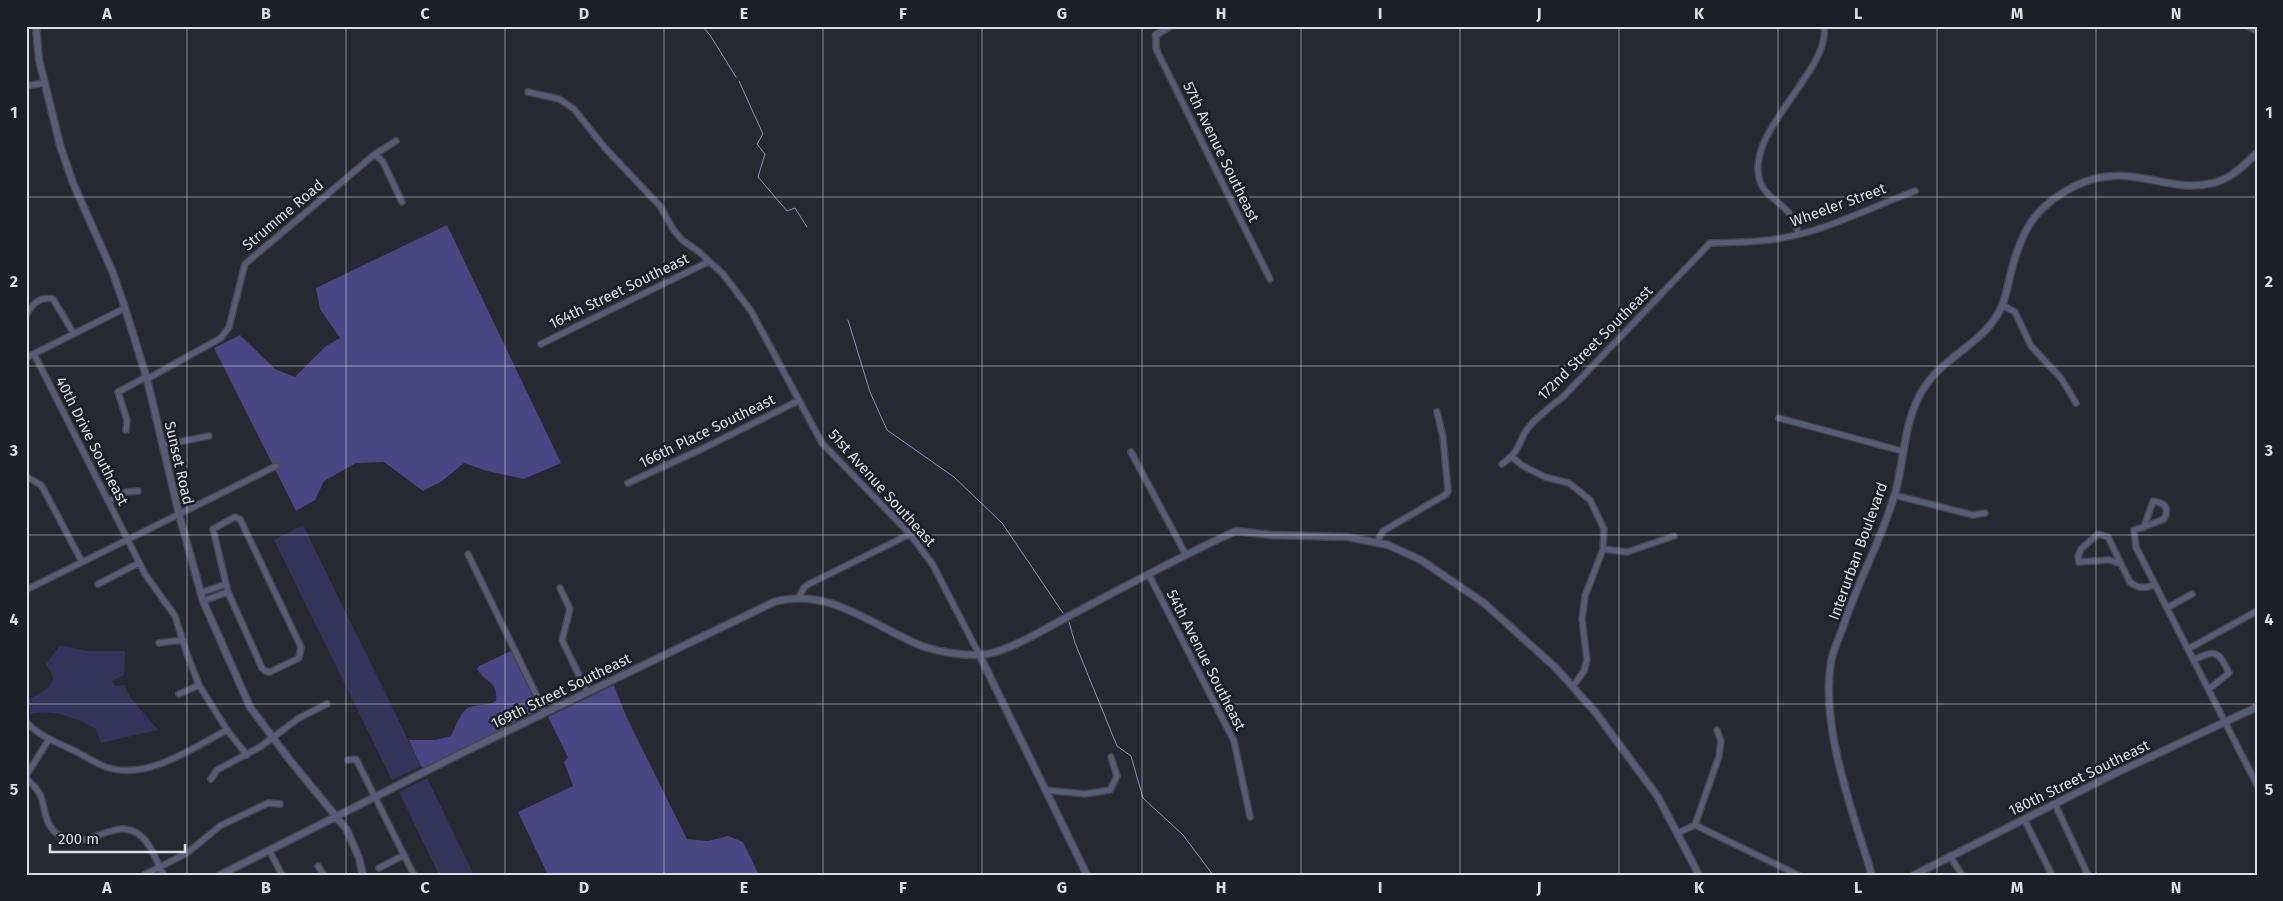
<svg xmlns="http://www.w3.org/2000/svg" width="2283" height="901" viewBox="0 0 2283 901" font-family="'Fira Sans',sans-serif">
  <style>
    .green { fill: #343359 }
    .forest { fill: #494783 }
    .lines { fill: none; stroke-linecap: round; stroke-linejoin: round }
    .stream { stroke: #8d8dbb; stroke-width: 1 }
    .minor-casing { stroke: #44454e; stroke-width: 8 }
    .tertiary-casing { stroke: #44454e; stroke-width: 9 }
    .minor { stroke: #5a5b76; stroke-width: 5 }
    .tertiary { stroke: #5a5b76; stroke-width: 6 }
    .grid { fill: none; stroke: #dddde4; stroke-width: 1; stroke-opacity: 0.55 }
    .labels { text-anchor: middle; stroke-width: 5; stroke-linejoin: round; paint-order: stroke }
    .street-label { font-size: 15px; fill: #dddde4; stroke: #1e1e28 }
    .neatline { fill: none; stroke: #dddde4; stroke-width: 2 }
    .grid-label { font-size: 16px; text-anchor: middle; font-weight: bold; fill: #dddde4 }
  </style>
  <rect width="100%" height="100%" fill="#272832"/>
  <path class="green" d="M 303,525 L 421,766 L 392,780 L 274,540 Z
    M 60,645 L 87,651 L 125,651 L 124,675 L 112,681 L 115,686 L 124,685 L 130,697 L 158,730 L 101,743 L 96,729 C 76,718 53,709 31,714 L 28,700 C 35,696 51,688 53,679 C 53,674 48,668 46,664 Z
    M 427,778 L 474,875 L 439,875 L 399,792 Z"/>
  <path class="forest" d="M 447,225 L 561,463 L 524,479 L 487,471 L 464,463 L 442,481 L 423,491 L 384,462 L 356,463 L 324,481 L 315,500 L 296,511 L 214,348 L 240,335 L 275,369 L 295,377 L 326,346 L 340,338 L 320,309 L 316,288 Z
    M 511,651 L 539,710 L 425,769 L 421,766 L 409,740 L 436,740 L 451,736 C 455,728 459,716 465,710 C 472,703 487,707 496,701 C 498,680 487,685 477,669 L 479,666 Z
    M 614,685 L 626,716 L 687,839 L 708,841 L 728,836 L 743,842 L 759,875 L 702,875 L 702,873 L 697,875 L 548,875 L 518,812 L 573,786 L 564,762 L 568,757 L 548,717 Z"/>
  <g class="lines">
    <path class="stream" d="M 702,26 L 710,35 L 736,77
      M 739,81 L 763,134 L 757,144 L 765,154 L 758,177 L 787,211 L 795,208 L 807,227
      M 848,320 L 870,392 L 887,430 L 954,477 L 1002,523 L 1063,613
      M 1069,622 L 1075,643 L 1117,746 L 1131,756 L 1143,798 L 1183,835 L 1213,875"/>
    <defs>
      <path id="minor" d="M 2247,26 L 2257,31
        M 1156,35 L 1156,48 L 1158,53 L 1270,279
        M 26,86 L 44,83
        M 528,92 L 559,99 L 574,109 L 605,148 L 660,206 L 673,229 L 682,240 L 698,251 L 723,274 L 751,311 L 822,443 L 910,534 L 933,565 L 980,656
        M 375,154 L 383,162 L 402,202
        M 1799,234 C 1796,227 1793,219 1789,213 C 1781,203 1767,196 1762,186 C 1737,137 1832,71 1824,26
        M 2002,305 L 2015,312 L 2031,346 L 2061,378 L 2076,403
        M 27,314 C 32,304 41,296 53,299 L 74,334
        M 541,344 L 708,262
        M 34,354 L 145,574 L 175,616 L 187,654 L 199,685 L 227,730 L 247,755
        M 26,358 L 125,308
        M 147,379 L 221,338 L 229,327 L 245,264 L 375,154 L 396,141
        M 1779,418 L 1902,451
        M 126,430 L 127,420 L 118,392 L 146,377
        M 163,445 L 209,436
        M 1131,452 L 1186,555
        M 1512,457 L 1523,466 L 1545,477 L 1569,483 L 1590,500 L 1604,529 L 1603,549 L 1585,596 L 1582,619 L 1587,660 L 1584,671 L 1573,686
        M 1502,464 C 1514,456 1518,448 1523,436 C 1528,424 1553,404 1563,397 L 1710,243 C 1731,242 1754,243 1776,239 C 1824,232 1869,208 1915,191
        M 27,477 L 41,485 L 44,490 L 82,562
        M 628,483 L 706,447 L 798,401
        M 1894,495 L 1973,515 L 1985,513
        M 108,501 L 126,492 L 138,491
        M 235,517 L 240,519 L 301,647 L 299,658 L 270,672 L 265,671 L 262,668 L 228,592 L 213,529 Z
        M 2144,527 L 2164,519 C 2170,508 2165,503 2153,501 L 2144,527 L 2134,530 L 2136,547 L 2257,785
        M 1377,542 L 1383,531 L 1445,495 L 1448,491 L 1443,437 L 1437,412
        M 1603,549 L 1627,552 L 1674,536
        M 468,554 L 545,713
        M 2121,564 L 2109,560 L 2079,562 L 2078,556 L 2081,549 L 2098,534 L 2108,537 L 2130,582 C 2138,589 2146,589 2155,584
        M 1149,575 L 1234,741 L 1250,817
        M 98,584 L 139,563
        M 560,588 L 570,609 L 562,640 L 587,692
        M 26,590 L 276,466
        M 200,593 L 226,584
        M 799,597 L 803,589 L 807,585 L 910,534
        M 203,601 L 228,592
        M 2167,608 L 2192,594
        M 159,643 L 183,640
        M 2188,649 L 2257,611
        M 2194,660 C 2215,649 2219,651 2229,673 L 2209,689
        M 179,694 L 199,685
        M 26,722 C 39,736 58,743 75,751 C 85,756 95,763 106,767 C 147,781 192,748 227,730
        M 348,760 L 356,759 L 414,875
        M 26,776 L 49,739
        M 26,778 C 32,784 40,791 42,800 C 46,814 45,826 60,836 C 89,855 122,806 148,844 C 154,853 158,865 164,875
        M 211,779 L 217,770 L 260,747 L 299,718 L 327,704
        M 1046,790 L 1085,794 L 1110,790 L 1117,776 L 1111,757
        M 2055,804 L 2088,875
        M 2024,819 L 2052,875
        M 1695,825 L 1719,756 L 1721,741 L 1717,730
        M 1678,833 L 1695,825 L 1798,875
        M 269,850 L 282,875
        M 1950,856 L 1962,875
        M 318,866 L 324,875
        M 379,868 L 404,855
        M 144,875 L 187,853 L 220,826 L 268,803 L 280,804"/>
      <path id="tertiary" d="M 36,26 L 39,60 L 60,145 L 73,183 L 113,273 L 125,308 L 147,379 L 179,514 L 203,601 L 250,707 L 289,759 L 347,830 L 359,858 L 363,875
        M 1156,35 L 1170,26
        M 980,656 L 1087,875
        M 220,875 L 462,753 L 774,602 C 829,586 874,627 922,646 C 939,652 959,655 978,655 C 1003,655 1045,629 1067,617 C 1123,588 1178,557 1236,531 L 1271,535 L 1348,537 L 1388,545 L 1421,560 L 1484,603 L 1556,668 L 1596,713 L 1658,797 L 1699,875
        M 1872,875 C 1853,814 1820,726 1831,662 C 1833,651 1838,640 1842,630 C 1857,582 1883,538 1896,490 C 1905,456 1904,418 1924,388 C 1942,359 1977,346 1996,317 C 2004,305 2007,290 2010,276 C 2021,232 2033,207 2075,186 C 2129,159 2166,195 2213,183 C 2231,179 2244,165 2257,153
        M 1914,875 L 2116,773 L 2257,707"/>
    </defs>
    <use href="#minor" class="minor-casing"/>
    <use href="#tertiary" class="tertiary-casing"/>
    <use href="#minor" class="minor"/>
    <use href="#tertiary" class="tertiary"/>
  </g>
  <path class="grid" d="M 187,26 L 187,875M 346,26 L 346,875M 505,26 L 505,875M 664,26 L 664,875M 823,26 L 823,875M 982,26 L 982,875M 1142,26 L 1142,875M 1301,26 L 1301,875M 1460,26 L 1460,875M 1619,26 L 1619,875M 1778,26 L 1778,875M 1937,26 L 1937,875M 2096,26 L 2096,875M 26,197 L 2257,197M 26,366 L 2257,366M 26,535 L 2257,535M 26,704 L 2257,704"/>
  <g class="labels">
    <g class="street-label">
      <text transform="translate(1221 152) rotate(64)" y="5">57th Avenue Southeast</text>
      <text transform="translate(1838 205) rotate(-20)" y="5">Wheeler Street</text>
      <text transform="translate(283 215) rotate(-40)" y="5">Strumme Road</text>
      <text transform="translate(619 291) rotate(-26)" y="5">164th Street Southeast</text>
      <text transform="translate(1595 343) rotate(-45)" y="5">172nd Street Southeast</text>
      <text transform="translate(707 431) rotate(-26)" y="5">166th Place Southeast</text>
      <text transform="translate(92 441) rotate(63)" y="5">40th Drive Southeast</text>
      <text transform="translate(179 463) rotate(77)" y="5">Sunset Road</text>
      <text transform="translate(882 488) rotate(48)" y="5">51st Avenue Southeast</text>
      <text transform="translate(1858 551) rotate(-70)" y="5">Interurban Boulevard</text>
      <text transform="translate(1206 660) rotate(63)" y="5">54th Avenue Southeast</text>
      <text transform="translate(561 691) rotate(-26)" y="5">169th Street Southeast</text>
      <text transform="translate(2079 778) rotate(-26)" y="5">180th Street Southeast</text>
    </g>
  </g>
  <rect width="2283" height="901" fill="none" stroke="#1e1e28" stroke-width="55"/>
  <path d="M50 844v8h135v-8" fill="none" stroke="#dddde4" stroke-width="2.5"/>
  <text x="58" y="844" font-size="15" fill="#dddde4" stroke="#1e1e28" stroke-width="4" paint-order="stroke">200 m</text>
  <rect x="28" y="28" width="2228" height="846" class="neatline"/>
  <g class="grid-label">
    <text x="107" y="19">A</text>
    <text x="266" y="19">B</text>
    <text x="425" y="19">C</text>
    <text x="584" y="19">D</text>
    <text x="744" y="19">E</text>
    <text x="903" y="19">F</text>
    <text x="1062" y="19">G</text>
    <text x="1221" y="19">H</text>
    <text x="1380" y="19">I</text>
    <text x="1539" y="19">J</text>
    <text x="1699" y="19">K</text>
    <text x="1858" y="19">L</text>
    <text x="2017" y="19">M</text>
    <text x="2176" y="19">N</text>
    <text x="14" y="118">1</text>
    <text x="2269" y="118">1</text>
    <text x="14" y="287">2</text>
    <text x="2269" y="287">2</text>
    <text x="14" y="456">3</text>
    <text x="2269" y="456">3</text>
    <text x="14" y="625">4</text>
    <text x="2269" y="625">4</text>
    <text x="14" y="795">5</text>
    <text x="2269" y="795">5</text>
    <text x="107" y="893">A</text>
    <text x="266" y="893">B</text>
    <text x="425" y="893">C</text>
    <text x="584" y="893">D</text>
    <text x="744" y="893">E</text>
    <text x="903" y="893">F</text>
    <text x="1062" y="893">G</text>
    <text x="1221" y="893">H</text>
    <text x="1380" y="893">I</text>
    <text x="1539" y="893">J</text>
    <text x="1699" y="893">K</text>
    <text x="1858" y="893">L</text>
    <text x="2017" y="893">M</text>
    <text x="2176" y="893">N</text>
  </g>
</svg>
